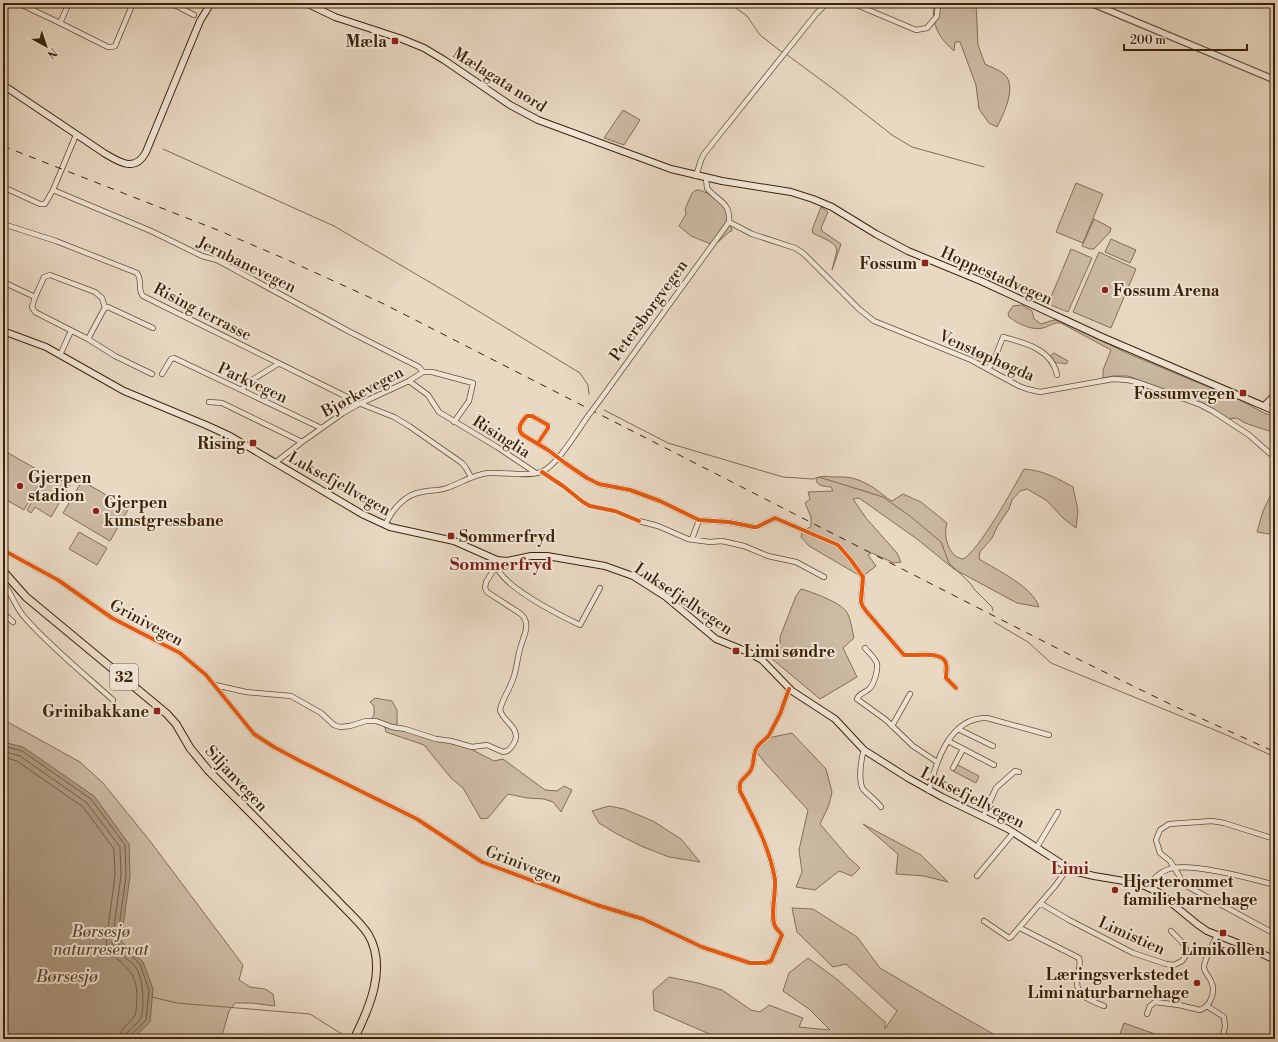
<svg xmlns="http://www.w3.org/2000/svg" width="1278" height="1042" viewBox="0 0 1278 1042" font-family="'Libre Bodoni',serif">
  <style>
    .green { fill: #ccbaa3; stroke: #846e55 }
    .water { fill: #ae9b83; stroke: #806b51 }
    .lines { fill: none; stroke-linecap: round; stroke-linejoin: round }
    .shore { stroke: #755f45; stroke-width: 1 }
    .stream { stroke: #806b51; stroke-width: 1 }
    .minor-casing { stroke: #675036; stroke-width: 6 }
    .tertiary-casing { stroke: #675036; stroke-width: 8 }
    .secondary-casing { stroke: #3c2307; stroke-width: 8 }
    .primary-casing { stroke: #3c2307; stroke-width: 9 }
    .minor { stroke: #f1e6d8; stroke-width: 4.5 }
    .tertiary { stroke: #f1e6d8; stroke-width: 5.5 }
    .secondary { stroke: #f1e6d8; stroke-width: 6 }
    .primary { stroke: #e9d9c3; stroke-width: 7 }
    .rail { stroke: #3c2307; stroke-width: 1; stroke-dasharray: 7 7; stroke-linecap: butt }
    .minor-bridge-casing { stroke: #675036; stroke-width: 6; stroke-linecap: butt }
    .minor-bridge { stroke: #f1e6d8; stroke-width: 4.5 }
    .cycleway-casing { stroke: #f1e6d8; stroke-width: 6 }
    .cycleway { stroke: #e8590c; stroke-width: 4 }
    .poi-dot { fill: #8f2418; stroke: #f1e6d8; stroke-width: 1.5 }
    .labels { text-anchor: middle; stroke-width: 4; stroke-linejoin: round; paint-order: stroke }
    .shield { fill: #f1e6d8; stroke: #725e46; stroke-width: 1 }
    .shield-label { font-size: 15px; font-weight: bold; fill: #3c2307 }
    .poi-label { font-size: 16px; font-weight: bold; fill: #3c2307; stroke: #f1e6d8; text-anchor: end }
    .street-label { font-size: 16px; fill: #3c2307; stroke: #f1e6d8 }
    .park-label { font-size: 16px; font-style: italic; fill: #60492e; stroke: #f1e6d8 }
    .neighbourhood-label { font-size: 17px; font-weight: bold; fill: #7a1f14; stroke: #f1e6d8 }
    .water-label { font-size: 17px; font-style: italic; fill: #5e472c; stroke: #f1e6d8 }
  </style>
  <rect width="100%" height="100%" fill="#e9d9c3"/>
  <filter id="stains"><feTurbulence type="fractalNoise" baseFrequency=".005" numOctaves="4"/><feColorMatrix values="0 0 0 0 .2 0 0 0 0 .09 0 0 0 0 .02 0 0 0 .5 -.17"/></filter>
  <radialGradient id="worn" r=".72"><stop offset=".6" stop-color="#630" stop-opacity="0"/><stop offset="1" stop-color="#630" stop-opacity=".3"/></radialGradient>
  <path class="green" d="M 936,3 L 976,3 L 978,45 L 985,64 C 991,67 999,70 1004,74 C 1018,86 1003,115 997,127 L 989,123 L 979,109 L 976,85 L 960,42 L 955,42 L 954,51 C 950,47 944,42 941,37 C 935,28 930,13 936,3 Z
    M 623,110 L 640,120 L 624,145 L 604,138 Z
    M 1076,183 L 1103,194 L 1083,243 L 1056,232 Z
    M 696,190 C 703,190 707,193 713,197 C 726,206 729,216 732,231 L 729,232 L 716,244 L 713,245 L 691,236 L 679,226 L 686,214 L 685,209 L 692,193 Z
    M 821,207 L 828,212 L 821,228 L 822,231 L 841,244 L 832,270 L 837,250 C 835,241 821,238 813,233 L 812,230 Z
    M 1094,219 L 1111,228 L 1110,232 L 1094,249 L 1090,249 L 1082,246 Z
    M 1111,239 L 1136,250 L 1130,263 L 1105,252 Z
    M 1071,249 L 1092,258 L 1068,312 L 1048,304 Z
    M 1099,252 L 1136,269 L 1111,328 L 1073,312 Z
    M 1022,305 L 1032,311 L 1034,319 L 1041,324 L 1054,320 L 1060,321 L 1129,354 L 1240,400 L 1264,413 L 1275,416 L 1275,433 L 1245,423 L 1237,418 L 1228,419 L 1186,398 L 1128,376 L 1113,376 L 1103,378 L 1103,370 L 1111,350 L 1061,323 C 1055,322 1051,325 1046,327 C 1034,332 1018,324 1009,317 L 1008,313 L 1013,306 Z
    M 1054,353 L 1068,361 L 1066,364 C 1056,361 1058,367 1050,356 Z
    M 3,450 L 45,474 L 24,510 L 3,498 Z
    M 1024,469 C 1042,470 1057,478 1073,487 L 1078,511 L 1076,528 L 1063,518 L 1046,500 L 1027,489 L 1020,491 L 1012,500 L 1009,509 L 997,527 L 992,538 L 980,552 L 979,559 C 997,570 1033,587 1039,607 L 1017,603 L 954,569 L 917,539 L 859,498 L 853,499 L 866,518 L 897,553 L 901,562 L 894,563 L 872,553 L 868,555 L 876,566 L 862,577 L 809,546 L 801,537 L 803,530 L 811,527 L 811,517 L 805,503 L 810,499 L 808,492 L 833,491 L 831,487 C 825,486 818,487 816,480 L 817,478 C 823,475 829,477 836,477 C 851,476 861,480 874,488 C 880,492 886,498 892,501 L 903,494 L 921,502 L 947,523 C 943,535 948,557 963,559 C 979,551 1014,487 1024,469 Z
    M 49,473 L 70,485 L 51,517 L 35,507 L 31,513 L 27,510 Z
    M 82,481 L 129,508 L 110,541 L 63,513 Z
    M 1275,486 L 1275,535 L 1257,532 L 1263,511 Z
    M 79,532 L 107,548 L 97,565 L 69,549 Z
    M 801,589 C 812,592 839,602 846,611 C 851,618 852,630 854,638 L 843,648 L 857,677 L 820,699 L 771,658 L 780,644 L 780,637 L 796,596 Z
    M 375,698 L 392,701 L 397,710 L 397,727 L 463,745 L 494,761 L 503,759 L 545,790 L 557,791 L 564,786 L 572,790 L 561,812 L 553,802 L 544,799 L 527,798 L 508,794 L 488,818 L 481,819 L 463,788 L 451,778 L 424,745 L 386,732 L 384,724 L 371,720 L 374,715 L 374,706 L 370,702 Z
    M 6,721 L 80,762 L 103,783 L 150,841 L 243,965 L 239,980 L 250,987 L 265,989 L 273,994 L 275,1006 L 251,1003 L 235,1003 L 229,1011 L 221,1039 L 3,1039 L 3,725 Z
    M 792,733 L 826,769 L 832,792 L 829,805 L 820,824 L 849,858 L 860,868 L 852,876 L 839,871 L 815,890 L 796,887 L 802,872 L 799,850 L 808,810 L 766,764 L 755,750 L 768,738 Z
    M 956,764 L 979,776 L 976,783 L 953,771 Z
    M 609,806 L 624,809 L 653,821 L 681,839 L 700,862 L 669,857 L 641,846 L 617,834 L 599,823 L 592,811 Z
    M 863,824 L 921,855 L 948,882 L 924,876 L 896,874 L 898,854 Z
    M 792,908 L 813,909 L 857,937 L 880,968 L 958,1014 L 1002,1039 L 721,1039 L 654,1010 L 653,991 L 669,977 L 698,983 L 722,990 L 751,1010 L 760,1012 L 769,1005 L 803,1018 L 799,1027 L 830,1030 L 809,1009 L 783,991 L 789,973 L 808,958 L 838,980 L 885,1022 L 885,1029 L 897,1011 L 846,964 L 833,967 L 797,932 Z
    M 1124,1023 L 1166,1038 L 1169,1039 L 1118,1039 Z"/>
  <path class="water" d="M 3,742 L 23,747 L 94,796 L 129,844 L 130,876 L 121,941 L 143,962 L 153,989 L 150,1022 L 133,1039 L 3,1039 Z"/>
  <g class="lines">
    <path class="shore" d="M 3,746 L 22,751 L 91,799 L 125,845 L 126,876 L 117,942 L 140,964 L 149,990 L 146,1020 L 131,1035 L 130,1039
      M 3,751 L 20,756 L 87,803 L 120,847 L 121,875 L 112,943 C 115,952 127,958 134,965 C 143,974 145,1005 141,1017 C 138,1026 126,1028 125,1039
      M 3,757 L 17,761 L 83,807 L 114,849 L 115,875 L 106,944 C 108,952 114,956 120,961 C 138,977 138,988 136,1011 C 135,1022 120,1025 119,1039"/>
    <path class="stream" d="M 729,3 L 747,16 L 760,35 L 783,53
      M 786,54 L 836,91 L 892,135 L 912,147 L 984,167
      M 163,149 L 334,226 L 460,300 L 580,373 L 588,385 L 589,394
      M 604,410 L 668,443 L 783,477 L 813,479 L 819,477 L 883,497 L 910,516 L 941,542 L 949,563 L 970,583 L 974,589 L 992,607 L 993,611
      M 994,622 L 1028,642 L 1051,663 L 1222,733 L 1275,757
      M 152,997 L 177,1003 L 310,1014 L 345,1036"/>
    <defs>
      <path id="minor" d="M 18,3 L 60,23 L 69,3
        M 171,3 L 194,15
        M 852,3 L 916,30 L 927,28 L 937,16 L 938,3
        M 60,23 L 108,47 L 112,47 L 115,46 L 133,3
        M 696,176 L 701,160 L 704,154 L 816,14 L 827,3
        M 3,187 L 40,204 L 45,204 L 53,190 L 76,135
        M 53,190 L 151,231 L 202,256 L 217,260 L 350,332 L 419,367 L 423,372
        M 729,222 L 752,234 L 795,248 L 803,253 L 859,309 L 874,321 L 971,360 L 1019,386 L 1027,389 L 1040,392 L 1113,379 L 1128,380 L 1140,383 L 1201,405 L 1214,412 L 1249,435 L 1275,458
        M 3,224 L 56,241 L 137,273 C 143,281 137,289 143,296 L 349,398 L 357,405
        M 3,282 L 35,297 L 32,307 L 35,312 L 88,339 L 115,356 L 152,374
        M 35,297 L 44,277 L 50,275 L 95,292 L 102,298 L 105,308
        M 88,339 L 103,311 L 105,308 L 108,307 L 153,328
        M 60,355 L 71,331
        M 988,369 L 994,360 L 1003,337 C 1025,343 1052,349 1057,375
        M 423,372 L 432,372 L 473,383 L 469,401 L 454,422
        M 162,374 L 171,359 L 174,358 L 321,428
        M 409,381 L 428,395 L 439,412 L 497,447 L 536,473
        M 242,390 L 247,383 L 278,364
        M 600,400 L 729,222 C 731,202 717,201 707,188 L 706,178
        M 209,402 L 222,403 L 302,442
        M 361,404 L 394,417 L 409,426 L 462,463 L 466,468 L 471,477
        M 538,443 L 548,428 L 548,425 L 532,416 L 527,416 C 521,422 516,429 523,435 L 548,450 L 565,463 L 587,478 L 599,484 L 630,490 L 660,501 L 699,520 L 729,522 L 754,527 L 757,527 L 775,518 L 838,545 L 851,560 L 863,577 L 861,601 L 862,605 L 866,611 L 904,655 C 915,656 938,651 945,661 C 948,666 946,673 946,678 L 956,688
        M 276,462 L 302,442 L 343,413 L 357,405 L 409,381 L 423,372
        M 639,521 L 658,526 L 688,539 L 710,542 L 722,541 L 744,546 L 768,556 L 796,562 L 824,577
        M 385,525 C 392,510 405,494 422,492 C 430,490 439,491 447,488 C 461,483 474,474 489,473 C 505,472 528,477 541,472 C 557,466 578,430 588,416
        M 692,539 L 699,520
        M 3,550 L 58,580 L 112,618 L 180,653 L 206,675 L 254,734 L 274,747 L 302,762 L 417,819 L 482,862 L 597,905 L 643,919 L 702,947 L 750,963 L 765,963 L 771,961 L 782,935 C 780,932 776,929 775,926 C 770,916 776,893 775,880 C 770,848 754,819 740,791 C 738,778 745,780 751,770 C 755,763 752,752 758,746 C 761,741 766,740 769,735 L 780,714 L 789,689
        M 496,564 C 499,585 561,616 580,625 L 600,588
        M 3,583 C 12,593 15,608 26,619 C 52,648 84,674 113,700
        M 3,613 L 13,622
        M 865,648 C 869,653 876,659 877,664 C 878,670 874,685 869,689 C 865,693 859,693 857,699 L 886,720 L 913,746 L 937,762
        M 215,685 L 246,692 L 291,696 L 321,713 L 334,725 L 340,727 L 350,726 L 366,721 L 376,721 L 392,727 L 405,729 L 436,739 L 451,741 L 472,747 L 487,745 L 503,752 L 507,751 C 511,749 513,745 515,741 C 520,727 503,722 500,710 C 502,699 510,689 513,679 C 517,669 517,659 520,649 C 523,636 532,625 521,614 L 487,592 L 485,588 L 486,582 L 496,566
        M 892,726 L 910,694
        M 958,729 L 993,746
        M 948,741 L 994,765
        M 864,750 C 861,758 858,781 863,789 C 868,795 876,800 881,807
        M 953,768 L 963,749
        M 933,776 L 949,787 L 987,808 L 983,817
        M 929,791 C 936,761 950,717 987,718 L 1049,735
        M 987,808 L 996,788 L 1015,771 L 1019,772
        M 1275,839 L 1224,823 L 1212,821 L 1169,824 L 1160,830 L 1156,840 L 1160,853 L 1170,861 L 1185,885 L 1275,934
        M 1037,847 L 1058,812
        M 977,876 L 1014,832
        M 1147,887 C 1154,879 1159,872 1169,869 C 1189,862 1253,879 1275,885
        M 1040,903 L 1069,920 L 1133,953 L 1166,964 L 1174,965 L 1182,961 L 1185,957 L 1186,949 L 1182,942 L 1171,931
        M 984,921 L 1009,938 L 1011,937 L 1055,886 L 1068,868
        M 1020,928 L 1079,958 C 1081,964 1079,968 1078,974 C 1073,996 1087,999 1104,1006
        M 1207,1006 L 1224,1017 L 1225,1027 L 1222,1039
        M 1147,1014 L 1150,1006 L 1155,1002 L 1179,1005 L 1200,1010 C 1211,1006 1216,991 1211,981 C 1209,976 1204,972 1204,967 C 1204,959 1214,943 1217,935"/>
      <path id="tertiary" d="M 1091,3 L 1275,80
        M 1264,406 L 1275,395"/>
      <path id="secondary" d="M 306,3 L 335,17 L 402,39 L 424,48 L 444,60 L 510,105 L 538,120 L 671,169 L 722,181 L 791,192 L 813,199 L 832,207 L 876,234 L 908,251 L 981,281 L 1102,337 L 1275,411
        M 3,85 L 104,153 C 119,162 135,173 146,152 L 200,21 L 211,3
        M 3,331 L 46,347 L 124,391 L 206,425 L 230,436 L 362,514 L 390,527 L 454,541 L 497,560 L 507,561 L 531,556 L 547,556 L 605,566 L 633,576 L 666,597 L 716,639 L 748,652 L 762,660 L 792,691 L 835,719 L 864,750 L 908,778 L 942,797 L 1008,829 L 1073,871 L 1094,876 L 1136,883 L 1147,887 L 1158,892 L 1197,924 L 1207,931 L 1250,948 L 1275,960"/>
      <path id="primary" d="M 3,571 L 26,597 L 167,714 L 176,724 L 190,748 L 208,770 L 337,900 C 347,911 360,922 368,934 C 388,967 369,1009 354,1039"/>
    </defs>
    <use href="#minor" class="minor-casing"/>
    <use href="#tertiary" class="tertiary-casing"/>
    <use href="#secondary" class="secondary-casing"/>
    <use href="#primary" class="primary-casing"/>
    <use href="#minor" class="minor"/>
    <use href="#tertiary" class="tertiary"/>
    <use href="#secondary" class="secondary"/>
    <use href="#primary" class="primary"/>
    <path class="rail" d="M 3,146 L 220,231 L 283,258 L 382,303 L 1084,662 L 1174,706 L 1275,752"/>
    <defs>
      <path id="minor-bridge" d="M 588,416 L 600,400"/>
    </defs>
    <use href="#minor-bridge" class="minor-bridge-casing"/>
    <use href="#minor-bridge" class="minor-bridge"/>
    <defs>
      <path id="cycleway" d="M 538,443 L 548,428 L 548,425 L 532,416 L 527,416 C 521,422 516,429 523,435 L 548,450 L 565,463 L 587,478 L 599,484 L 630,490 L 660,501 L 699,520 L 729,522 L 754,527 L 757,527 L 775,518 L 838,545 L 851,560 L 863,577 L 861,601 L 862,605 L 866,611 L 904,655 C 915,656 938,651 945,661 C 948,666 946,673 946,678 L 956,688
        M 542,472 L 563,486 L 583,502 L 590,506 L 615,511 L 639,521
        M 3,550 L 58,580 L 112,618 L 180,653 L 206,675 L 254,734 L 274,747 L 302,762 L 417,819 L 482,862 L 597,905 L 643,919 L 702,947 L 750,963 L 765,963 L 771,961 L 782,935 C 780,932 776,929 775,926 C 770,916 776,893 775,880 C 770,848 754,819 740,791 C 738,778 745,780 751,770 C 755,763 752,752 758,746 C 761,741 766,740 769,735 L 780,714 L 789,689"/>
    </defs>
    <use href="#cycleway" class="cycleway-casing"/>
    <use href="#cycleway" class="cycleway"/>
  </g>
  <g class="poi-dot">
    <rect x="391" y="37" width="8" height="8" rx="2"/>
    <rect x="921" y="259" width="8" height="8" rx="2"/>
    <circle cx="1105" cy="290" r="4"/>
    <rect x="1239" y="389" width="8" height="8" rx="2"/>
    <rect x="249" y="439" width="8" height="8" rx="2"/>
    <circle cx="20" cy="486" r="4"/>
    <circle cx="96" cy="511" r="4"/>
    <rect x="447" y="532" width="8" height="8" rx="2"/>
    <rect x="732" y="647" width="8" height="8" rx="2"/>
    <rect x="153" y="707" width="8" height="8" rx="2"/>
    <circle cx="1115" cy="890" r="4"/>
    <rect x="1219" y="929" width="8" height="8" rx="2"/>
    <circle cx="1197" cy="983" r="4"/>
  </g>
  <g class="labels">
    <rect class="shield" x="110" y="664" width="28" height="26" rx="3"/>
    <g class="shield-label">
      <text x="124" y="682">32</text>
    </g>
    <g class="poi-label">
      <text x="387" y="47">Mæla</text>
      <text x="917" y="269">Fossum</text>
      <text x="1113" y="296" text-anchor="start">Fossum Arena</text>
      <text x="1235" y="399">Fossumvegen</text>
      <text x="245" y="449">Rising</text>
      <text x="28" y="483" text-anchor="start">Gjerpen<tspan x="28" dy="18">stadion</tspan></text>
      <text x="104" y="508" text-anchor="start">Gjerpen<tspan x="104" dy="18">kunstgressbane</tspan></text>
      <text x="459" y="542" text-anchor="start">Sommerfryd</text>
      <text x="744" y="657" text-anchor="start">Limi søndre</text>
      <text x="149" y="717">Grinibakkane</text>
      <text x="1123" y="887" text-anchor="start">Hjerterommet<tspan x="1123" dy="18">familiebarnehage</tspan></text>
      <text x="1223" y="955" text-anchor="middle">Limikollen</text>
      <text x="1189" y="980">Læringsverkstedet<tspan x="1189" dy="18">Limi naturbarnehage</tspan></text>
    </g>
    <g class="street-label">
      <text transform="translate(500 79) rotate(32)" y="6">Mælagata nord</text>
      <text transform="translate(247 264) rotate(26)" y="6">Jernbanevegen</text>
      <text transform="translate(997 275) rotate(24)" y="6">Hoppestadvegen</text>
      <text transform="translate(648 310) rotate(-54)" y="6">Petersborgvegen</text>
      <text transform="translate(203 311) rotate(27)" y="6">Rising terrasse</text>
      <text transform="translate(987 355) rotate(24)" y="6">Venstøphøgda</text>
      <text transform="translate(253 382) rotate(25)" y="6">Parkvegen</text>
      <text transform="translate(362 391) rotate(-28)" y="6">Bjørkevegen</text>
      <text transform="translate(502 436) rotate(32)" y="6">Risinglia</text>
      <text transform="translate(340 483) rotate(29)" y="6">Luksefjellvegen</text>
      <text transform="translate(684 598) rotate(34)" y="6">Luksefjellvegen</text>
      <text transform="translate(147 622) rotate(28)" y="6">Grinivegen</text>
      <text transform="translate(237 778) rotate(47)" y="6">Siljanvegen</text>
      <text transform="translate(973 797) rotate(27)" y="6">Luksefjellvegen</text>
      <text transform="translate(524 864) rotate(21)" y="6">Grinivegen</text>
      <text transform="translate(1132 935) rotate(24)" y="6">Limistien</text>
    </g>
    <g class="park-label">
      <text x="101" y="937">Børsesjø<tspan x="101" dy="18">naturreservat</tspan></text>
    </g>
    <g class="neighbourhood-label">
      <text x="501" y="570">Sommerfryd</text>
      <text x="1070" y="874">Limi</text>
    </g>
    <g class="water-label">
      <text x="67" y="982">Børsesjø</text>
    </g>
  </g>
  <rect width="1278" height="1042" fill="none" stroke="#e9d9c3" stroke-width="16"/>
  <rect x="4" y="4" width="1270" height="1034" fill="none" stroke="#3c2307" stroke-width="2"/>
  <rect x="8" y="8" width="1262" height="1026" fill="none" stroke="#3c2307"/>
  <g transform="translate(46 46) rotate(140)" stroke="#f1e6d8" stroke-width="3" paint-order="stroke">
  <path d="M0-3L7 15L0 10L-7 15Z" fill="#3c2307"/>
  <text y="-6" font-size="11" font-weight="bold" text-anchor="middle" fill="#3c2307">N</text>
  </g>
  <path d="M1124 44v6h123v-6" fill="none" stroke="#3c2307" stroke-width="2"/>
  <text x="1130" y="44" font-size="12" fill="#3c2307" stroke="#f1e6d8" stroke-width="3" paint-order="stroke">200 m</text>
  <rect width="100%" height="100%" filter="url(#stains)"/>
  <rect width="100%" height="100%" fill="url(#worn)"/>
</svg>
